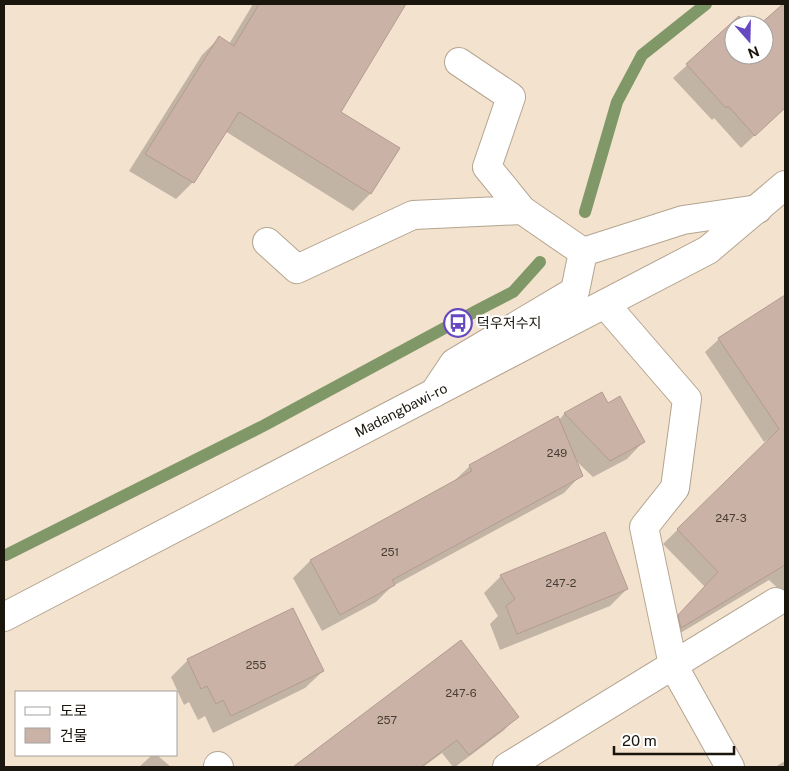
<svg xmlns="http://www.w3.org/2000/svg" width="789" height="771" viewBox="0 0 789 771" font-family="'Public Sans','Noto Sans KR',sans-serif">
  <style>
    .shadow { fill: #0003 }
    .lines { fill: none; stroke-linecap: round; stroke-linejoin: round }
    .stream { stroke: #809768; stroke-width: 12 }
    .building { fill: #cbb2a7; stroke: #b39b90 }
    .minor-casing { stroke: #b4a591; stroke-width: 30 }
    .major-casing { stroke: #b4a591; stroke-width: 30 }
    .minor { stroke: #fff; stroke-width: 28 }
    .major { stroke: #fff; stroke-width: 28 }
    .labels { text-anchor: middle; stroke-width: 4.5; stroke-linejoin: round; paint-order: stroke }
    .number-label { font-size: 11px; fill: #463c34 }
    .poi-label { font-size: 14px; fill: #1a150d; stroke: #fff; text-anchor: start }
    .street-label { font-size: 14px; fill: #1a150d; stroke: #fff }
  </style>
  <rect width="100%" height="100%" fill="#f3e2cd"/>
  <path class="shadow" d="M 253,4 L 404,4 L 339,112 L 398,149 L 370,194 L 353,211 L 225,131 L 193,182 L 176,199 L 129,171 L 202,55 L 219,38 L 229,44 Z
    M 785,4 L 785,107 L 741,148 L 714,118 L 712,120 L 673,78 L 739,18 L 745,25 L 734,25 L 734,55 L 764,55 L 764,25 L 761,25 Z
    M 785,298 L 785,428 L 771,437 L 785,451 L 785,595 L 769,580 L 667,641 L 665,630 L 705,587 L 663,544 L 770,439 L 770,438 L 764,442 L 705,352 L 719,339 Z
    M 602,394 L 607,404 L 644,441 L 627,459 L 593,477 L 574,459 L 581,475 L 564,493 L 391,587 L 376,602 L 322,631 L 293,578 L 310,561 L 452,483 L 470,466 L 559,420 L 564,414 Z
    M 501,576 L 627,589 L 610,606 L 500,650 L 490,624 L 498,616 L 484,593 Z
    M 461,642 L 517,717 L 503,731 L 455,767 L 453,767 L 442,753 L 423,767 L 296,767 Z
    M 188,660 L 323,671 L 305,688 L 213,733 L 205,716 L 198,720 L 189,702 L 184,705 L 171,677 Z
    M 152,755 L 157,755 L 171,767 L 139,767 Z
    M 785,761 L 785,767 L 775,767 Z"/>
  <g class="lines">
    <path class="stream" d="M 585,212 L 617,102 L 642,55 L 706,4
      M 6,555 L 263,426 L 478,310 L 513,292 L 540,262"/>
  </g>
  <path class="building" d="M 259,4 L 406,4 L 341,112 L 400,148 L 371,194 L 239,112 L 194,183 L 145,154 L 219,36 L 234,46 Z
    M 783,4 L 785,4 L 785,108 L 755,136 L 728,106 L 726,108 L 686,64 L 739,16 L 746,25 L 734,25 L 734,55 L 764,55 L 764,25 L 759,25 Z
    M 785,295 L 785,565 L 681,628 L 678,615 L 718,572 L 677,529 L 779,429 L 718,338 Z
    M 602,392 L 608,403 L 620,396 L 645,442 L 610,461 L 564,413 Z
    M 558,416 L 583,476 L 392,580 L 395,585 L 340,615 L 310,560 L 472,471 L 469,465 Z
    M 605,532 L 628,589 L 517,634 L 506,606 L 515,599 L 500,575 Z
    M 293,608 L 324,671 L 231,716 L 223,700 L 216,704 L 207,686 L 201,689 L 187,659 Z
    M 461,640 L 519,717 L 469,755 L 457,740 L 421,767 L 293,767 Z"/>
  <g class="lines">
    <defs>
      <path id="minor" d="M 459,62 L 511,97 L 487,167 L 522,210 L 583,252 L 683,220 L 758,209
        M 267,242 L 297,269 L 413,215 L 522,210
        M 605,304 L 687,399 L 675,488 L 644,527 L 673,665 L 730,767
        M 434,393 L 454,363 L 575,291 L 583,252
        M 218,766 L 219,767
        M 507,767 L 776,602"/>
      <path id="major" d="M 4,617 L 708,250 L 785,185"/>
    </defs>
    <use href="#minor" class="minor-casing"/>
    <use href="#major" class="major-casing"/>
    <use href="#minor" class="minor"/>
    <use href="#major" class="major"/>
  </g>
  <defs>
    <symbol id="bus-ring" viewBox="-11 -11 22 22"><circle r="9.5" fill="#fff" stroke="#6649c1" stroke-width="1.5"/><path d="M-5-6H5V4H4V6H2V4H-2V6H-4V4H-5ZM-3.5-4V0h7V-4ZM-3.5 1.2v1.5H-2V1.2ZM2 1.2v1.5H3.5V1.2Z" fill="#6649c1"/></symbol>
  </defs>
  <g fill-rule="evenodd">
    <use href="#bus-ring" x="442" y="307" width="32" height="32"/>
  </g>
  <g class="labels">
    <g class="number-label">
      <text x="557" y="457">249</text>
      <text x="731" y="522">247-3</text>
      <text x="390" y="556">251</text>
      <text x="561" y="587">247-2</text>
      <text x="256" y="669">255</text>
      <text x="461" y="697">247-6</text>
      <text x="387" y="724">257</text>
    </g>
    <g class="poi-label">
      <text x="477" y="328">덕우저수지</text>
    </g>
    <g class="street-label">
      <text transform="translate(401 410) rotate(-27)" y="5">Madangbawi-ro</text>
    </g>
  </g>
  <rect width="789" height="771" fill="none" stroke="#1a150d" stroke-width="10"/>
  <rect x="15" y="691" width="162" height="65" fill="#ffffff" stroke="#a3a19e"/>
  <rect x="25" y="707" width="25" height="8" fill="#ffffff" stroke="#a3a19e"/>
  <text x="60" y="716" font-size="15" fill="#1a150d">도로</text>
  <rect x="25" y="728" width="25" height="15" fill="#cbb2a7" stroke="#a3a19e"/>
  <text x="60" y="741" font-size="15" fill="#1a150d">건물</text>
  <g transform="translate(749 40) rotate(160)"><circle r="24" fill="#ffffff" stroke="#a3a19e"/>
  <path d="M0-4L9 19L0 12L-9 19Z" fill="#6649c1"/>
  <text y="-8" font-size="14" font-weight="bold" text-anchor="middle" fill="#1a150d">N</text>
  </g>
  <path d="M614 746v8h120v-8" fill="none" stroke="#1a150d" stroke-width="2.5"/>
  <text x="622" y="746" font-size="15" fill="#1a150d" stroke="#ffffff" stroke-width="4" paint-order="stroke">20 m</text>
</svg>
